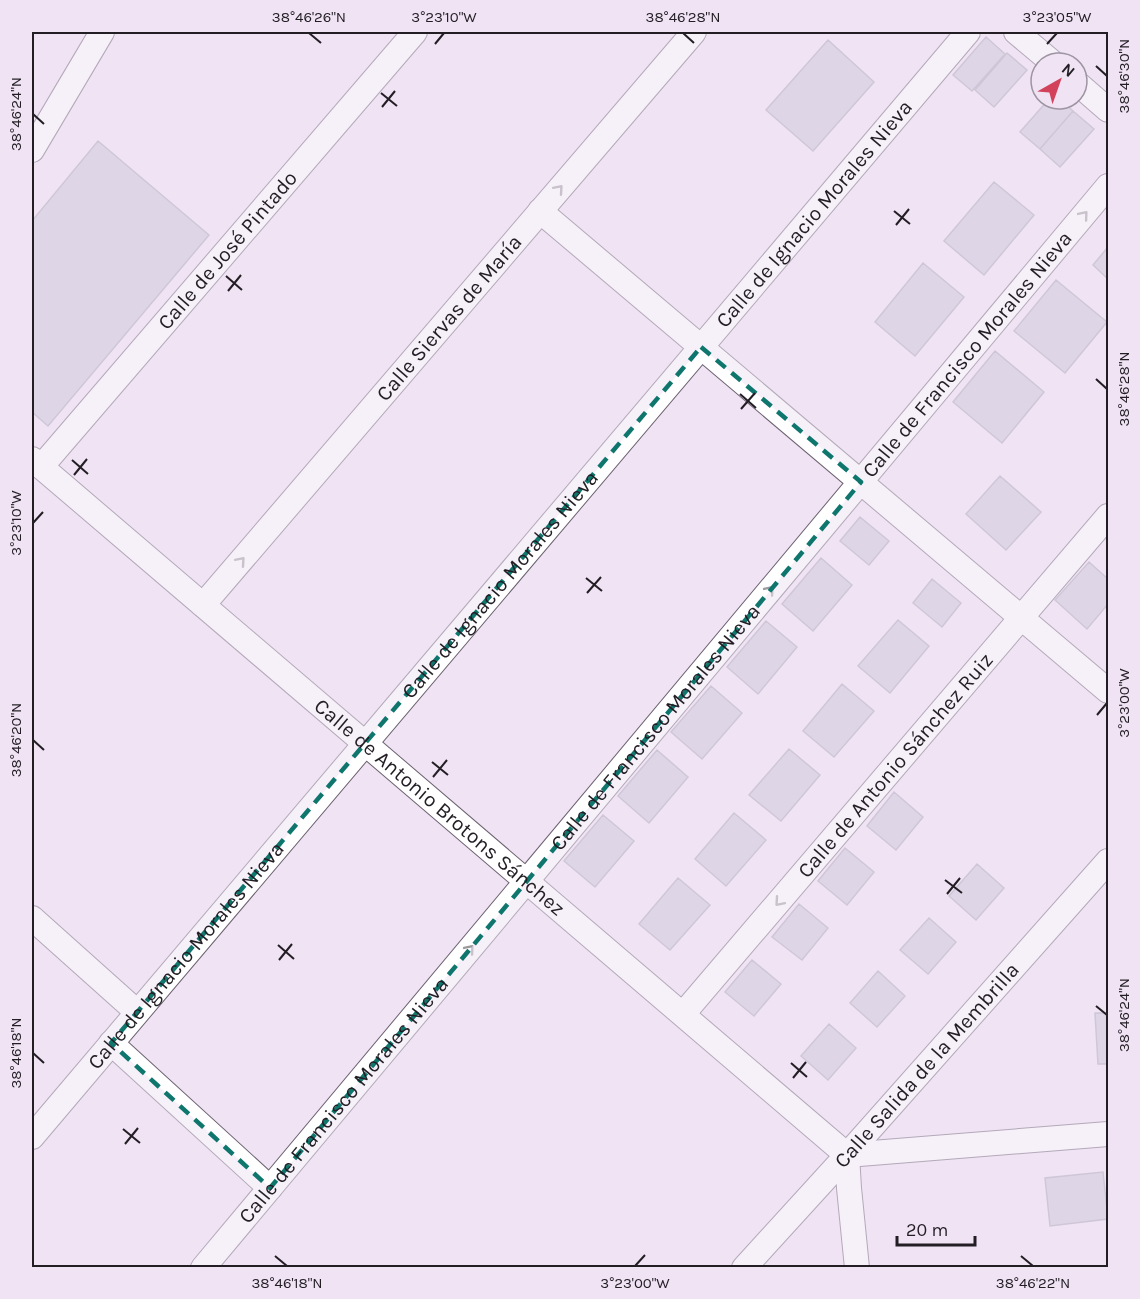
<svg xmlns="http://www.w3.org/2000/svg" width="1140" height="1299" viewBox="0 0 1140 1299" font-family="Karla,sans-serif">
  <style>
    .building { fill: #cac6d8; stroke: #a8a4b5; stroke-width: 1.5 }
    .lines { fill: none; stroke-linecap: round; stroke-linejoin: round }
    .minor-casing { stroke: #6c6270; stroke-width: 26 }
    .minor { stroke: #fff; stroke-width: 24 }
    .oneway { stroke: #9c9a9c }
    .marked { fill: none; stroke: #0f766e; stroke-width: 4.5; stroke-dasharray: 12 8; stroke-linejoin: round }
    .ticks { fill: none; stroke: #221e24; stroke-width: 2 }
    .labels { text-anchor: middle; stroke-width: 4.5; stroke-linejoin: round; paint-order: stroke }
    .street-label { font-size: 21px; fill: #221e24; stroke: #efe3f4 }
    .neatline { fill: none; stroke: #221e24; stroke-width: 2 }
    .ticks-label { font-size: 15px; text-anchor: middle; fill: #221e24 }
  </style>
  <rect width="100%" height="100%" fill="#efe3f4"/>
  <path class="building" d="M 986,37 L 1005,54 L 972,91 L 953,75 Z
    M 828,40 L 874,82 L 813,151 L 766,110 Z
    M 1007,53 L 1027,70 L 994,107 L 975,90 Z
    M 1049,99 L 1060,99 L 1073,111 L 1040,149 L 1020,132 Z
    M 1073,111 L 1094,129 L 1060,167 L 1040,149 Z
    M 98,141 L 209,235 L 48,426 L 32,412 L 32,221 Z
    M 994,182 L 1034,215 L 984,275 L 944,241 Z
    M 1108,247 L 1108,279 L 1093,265 Z
    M 923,263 L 964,297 L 915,356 L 875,322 Z
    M 1056,280 L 1107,322 L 1065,373 L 1014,331 Z
    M 995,351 L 1044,392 L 1002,443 L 953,402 Z
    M 1000,476 L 1041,512 L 1006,550 L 966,514 Z
    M 860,517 L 889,541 L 869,565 L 840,541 Z
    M 821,558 L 852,585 L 813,631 L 782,604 Z
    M 1089,562 L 1108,579 L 1108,604 L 1087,629 L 1055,600 Z
    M 932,579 L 961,603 L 942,627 L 913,603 Z
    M 898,620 L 929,646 L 890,693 L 858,666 Z
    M 766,621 L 797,647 L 758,694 L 727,667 Z
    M 842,684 L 874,711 L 834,757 L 803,731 Z
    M 711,686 L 742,713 L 702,759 L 671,732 Z
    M 789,749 L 820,775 L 781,821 L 749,795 Z
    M 657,750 L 688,777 L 649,823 L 618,796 Z
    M 894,792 L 923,817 L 896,850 L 867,826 Z
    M 734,813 L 766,840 L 726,886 L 695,859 Z
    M 603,815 L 634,841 L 595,887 L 564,861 Z
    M 845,848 L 874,872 L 847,905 L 818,881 Z
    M 977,864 L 1004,888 L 976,920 L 949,896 Z
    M 678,878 L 710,905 L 670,950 L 639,924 Z
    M 799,904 L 828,928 L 802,960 L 772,937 Z
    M 929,918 L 956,942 L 928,974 L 900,950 Z
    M 752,960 L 781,984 L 754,1016 L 725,992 Z
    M 878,971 L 905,996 L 877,1027 L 850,1003 Z
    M 1095,1013 L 1108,1013 L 1108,1064 L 1098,1064 Z
    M 829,1024 L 856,1048 L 828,1080 L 801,1056 Z
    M 1103,1172 L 1108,1219 L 1050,1226 L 1045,1178 Z"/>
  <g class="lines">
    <defs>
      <g id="minor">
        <path d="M 1016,32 L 1053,63"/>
        <path d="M 1077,83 L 1108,110"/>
        <path d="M 32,150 L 102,32"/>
        <path d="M 540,211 L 1108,691"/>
        <path id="s1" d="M 32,459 L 847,1155"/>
        <path id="s2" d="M 41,467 L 415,32"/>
        <path id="s3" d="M 203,605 L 694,32"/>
        <path d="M 32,918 L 137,1012"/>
        <path id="s4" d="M 683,1014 L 1108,516"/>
        <path d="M 111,1043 L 270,1188"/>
        <path id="s5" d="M 32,1137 L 968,32"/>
        <path d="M 847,1155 L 1108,1134"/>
        <path d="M 847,1155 L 849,1188 L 857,1268"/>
        <path id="s6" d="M 203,1268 L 1108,186"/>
        <path id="s7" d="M 744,1268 L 847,1155 L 1108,861"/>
      </g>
    </defs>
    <use href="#minor" class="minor-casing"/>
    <use href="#minor" class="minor"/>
  </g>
  <defs><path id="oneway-chevron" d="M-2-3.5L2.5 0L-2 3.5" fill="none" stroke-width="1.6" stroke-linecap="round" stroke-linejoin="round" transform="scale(1.5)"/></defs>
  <g class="oneway">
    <use href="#oneway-chevron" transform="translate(559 189) rotate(-49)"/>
    <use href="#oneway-chevron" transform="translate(1084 215) rotate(-50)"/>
    <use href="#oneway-chevron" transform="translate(241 561) rotate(-49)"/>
    <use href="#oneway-chevron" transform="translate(770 590) rotate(-50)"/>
    <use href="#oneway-chevron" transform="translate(779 902) rotate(131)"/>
    <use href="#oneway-chevron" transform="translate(470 949) rotate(-50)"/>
  </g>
  <path d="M0 0H1140V1299H0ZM 701,347 L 861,482 L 270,1188 L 111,1043 Z" fill="#efe3f4" fill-opacity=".55" fill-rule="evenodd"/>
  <path class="marked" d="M 701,347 L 861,482 L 270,1188 L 111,1043 Z"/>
  <path class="ticks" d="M 309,33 L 321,43M 683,33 L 694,43M 435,44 L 444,33M 1047,44 L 1057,33M 1096,66 L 1107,76M 381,93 L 397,106M 382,107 L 395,91M 33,114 L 44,124M 894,211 L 910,224M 896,225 L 909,209M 226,276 L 242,290M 228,291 L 241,275M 1096,379 L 1107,389M 740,394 L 756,408M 741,409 L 755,393M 72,460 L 88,474M 74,475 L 87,459M 33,523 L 43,512M 586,578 L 602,591M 587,593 L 601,577M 1097,715 L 1107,703M 33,740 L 44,750M 432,762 L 448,775M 433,777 L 447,760M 945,880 L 962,893M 947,894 L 960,878M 278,945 L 294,959M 279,960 L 292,944M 1096,1006 L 1107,1015M 33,1053 L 44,1063M 791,1063 L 807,1077M 793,1078 L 806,1062M 123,1129 L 140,1143M 125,1144 L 138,1128M 275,1256 L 287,1266M 1021,1256 L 1033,1266M 635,1266 L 645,1255"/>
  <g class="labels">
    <g class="street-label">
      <text dy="7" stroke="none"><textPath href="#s5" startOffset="1210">Calle de Ignacio Morales Nieva</textPath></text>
      <text dy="7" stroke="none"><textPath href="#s2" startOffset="286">Calle de José Pintado</textPath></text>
      <text dy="7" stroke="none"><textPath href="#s3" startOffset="378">Calle Siervas de María</textPath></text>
      <text dy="7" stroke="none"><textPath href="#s6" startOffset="1191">Calle de Francisco Morales Nieva</textPath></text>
      <text dy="7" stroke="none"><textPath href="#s5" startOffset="724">Calle de Ignacio Morales Nieva</textPath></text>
      <text dy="7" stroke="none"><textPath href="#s6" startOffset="705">Calle de Francisco Morales Nieva</textPath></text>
      <text dy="7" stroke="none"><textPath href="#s4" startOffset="327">Calle de Antonio Sánchez Ruiz</textPath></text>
      <text dy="7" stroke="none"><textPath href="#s1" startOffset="536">Calle de Antonio Brotons Sánchez</textPath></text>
      <text dy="7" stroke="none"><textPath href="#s5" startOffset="238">Calle de Ignacio Morales Nieva</textPath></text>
      <text dy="7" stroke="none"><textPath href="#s7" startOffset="273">Calle Salida de la Membrilla</textPath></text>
      <text dy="7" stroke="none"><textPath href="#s6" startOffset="219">Calle de Francisco Morales Nieva</textPath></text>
    </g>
  </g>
  <rect width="1140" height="1299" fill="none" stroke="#efe3f4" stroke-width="66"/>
  <g transform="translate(1059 81) rotate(40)"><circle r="28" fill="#efe3f4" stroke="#9d94a1" stroke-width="1.5"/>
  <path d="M0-4.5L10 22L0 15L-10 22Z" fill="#d2425b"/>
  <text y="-9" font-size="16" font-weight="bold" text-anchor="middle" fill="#221e24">N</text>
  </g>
  <path d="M897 1236v9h78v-9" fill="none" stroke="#221e24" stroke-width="3"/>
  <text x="906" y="1236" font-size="18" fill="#221e24" stroke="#efe3f4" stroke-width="4.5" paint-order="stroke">20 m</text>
  <rect x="33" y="33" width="1074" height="1233" class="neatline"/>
  <g class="ticks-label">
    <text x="309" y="22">38°46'26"N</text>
    <text x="444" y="22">3°23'10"W</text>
    <text x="683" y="22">38°46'28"N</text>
    <text x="1057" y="22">3°23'05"W</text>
    <text transform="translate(1124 76) rotate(-90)" y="5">38°46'30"N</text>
    <text transform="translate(16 114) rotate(-90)" y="5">38°46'24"N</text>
    <text transform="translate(1124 389) rotate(-90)" y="5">38°46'28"N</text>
    <text transform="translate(16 523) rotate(-90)" y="5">3°23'10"W</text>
    <text transform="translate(1124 703) rotate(-90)" y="5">3°23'00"W</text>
    <text transform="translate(16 740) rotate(-90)" y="5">38°46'20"N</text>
    <text transform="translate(1124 1015) rotate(-90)" y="5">38°46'24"N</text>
    <text transform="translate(16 1053) rotate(-90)" y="5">38°46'18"N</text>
    <text x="287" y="1288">38°46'18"N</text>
    <text x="635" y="1288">3°23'00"W</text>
    <text x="1033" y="1288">38°46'22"N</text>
  </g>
</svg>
